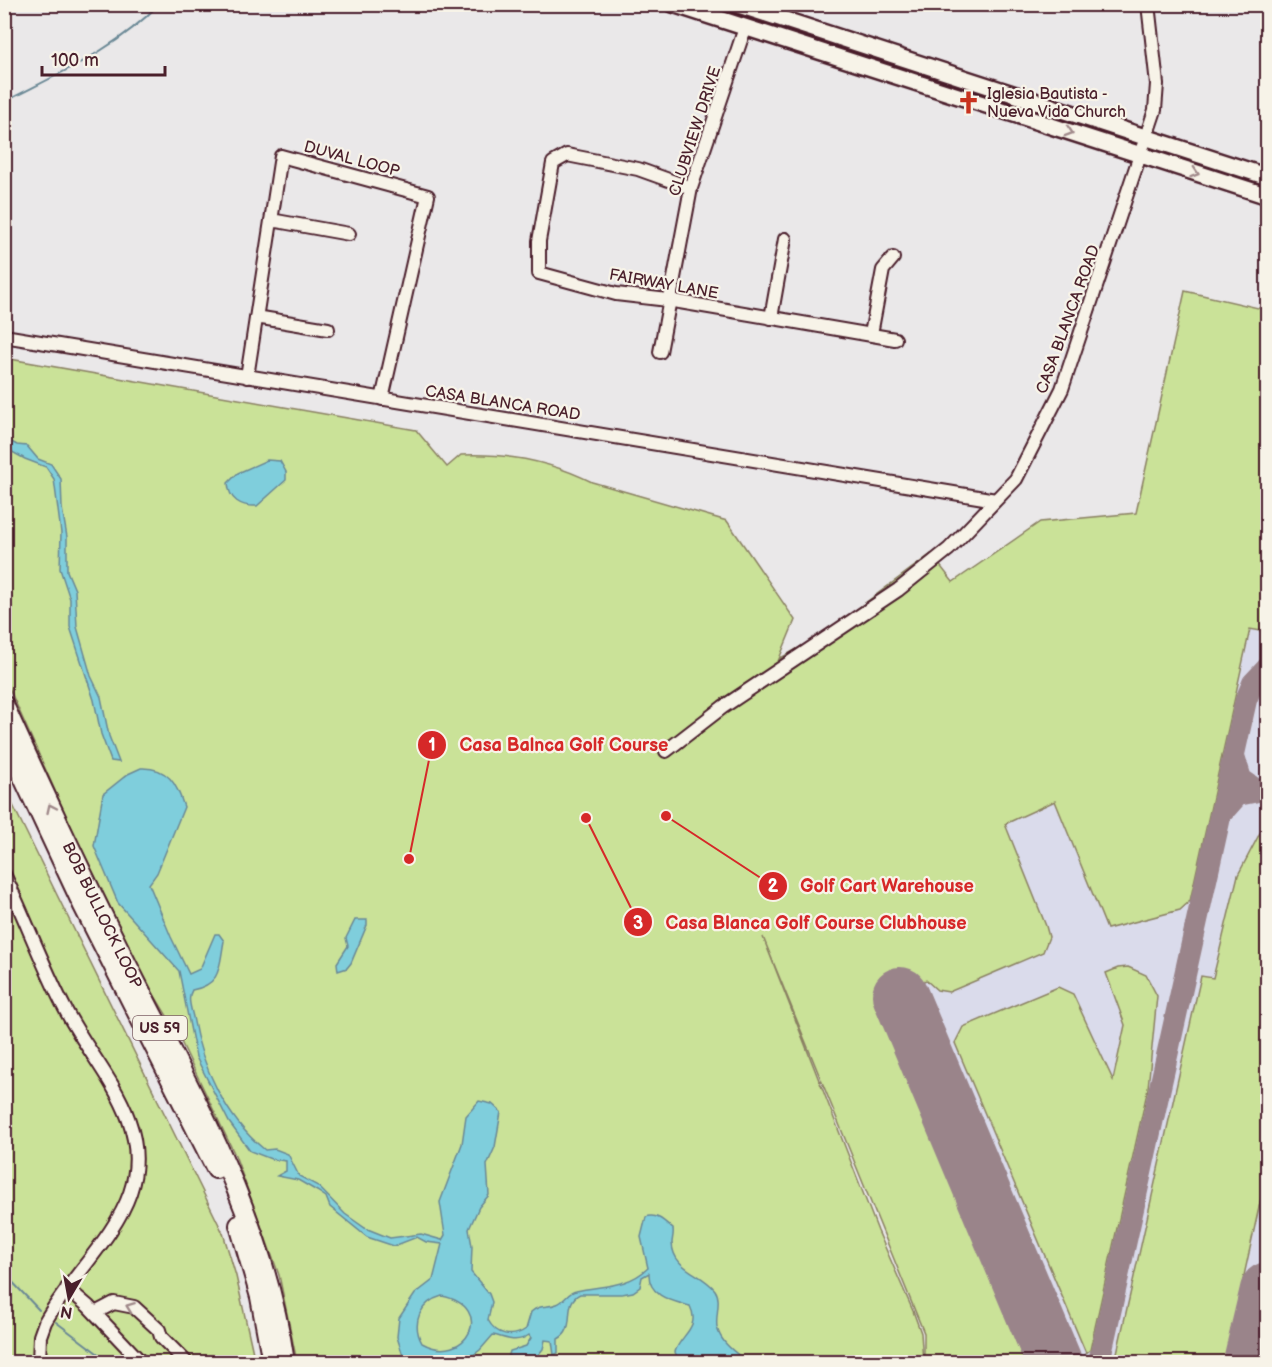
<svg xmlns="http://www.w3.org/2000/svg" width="1272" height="1367" viewBox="0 0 1272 1367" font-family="'Balsamiq Sans',sans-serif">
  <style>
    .built { fill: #dadbeb }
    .green { fill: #cae298; stroke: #8a8062; stroke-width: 1.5 }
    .water { fill: #7fcedc; stroke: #6a8895; stroke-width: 1.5; fill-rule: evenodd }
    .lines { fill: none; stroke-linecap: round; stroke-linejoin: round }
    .stream { stroke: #6a8895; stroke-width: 2 }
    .taxiway { stroke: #9a848a; stroke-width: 22 }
    .runway { stroke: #9a848a; stroke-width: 56 }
    .minor-casing { stroke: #4a1f2b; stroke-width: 16 }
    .major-casing { stroke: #4a1f2b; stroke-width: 20 }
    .highway-casing { stroke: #4a1f2b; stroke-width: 22 }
    .minor { stroke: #f7f3e8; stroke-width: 12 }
    .major { stroke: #f7f3e8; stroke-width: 15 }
    .highway { stroke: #f7f3e8; stroke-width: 18 }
    .oneway { stroke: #a0898a }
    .labels { text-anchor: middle; stroke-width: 4.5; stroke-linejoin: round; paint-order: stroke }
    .shield { fill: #f7f3e8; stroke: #7e5f64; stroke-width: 1.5 }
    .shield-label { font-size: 15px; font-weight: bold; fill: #4a1f2b }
    .poi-label { font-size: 16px; fill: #4a1f2b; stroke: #f7f3e8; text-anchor: start }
    .street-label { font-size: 16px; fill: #4a1f2b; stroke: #f7f3e8 }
    .leader { fill: none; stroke: #d62828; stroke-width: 2 }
    .callout-dot { fill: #d62828; stroke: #f7f3e8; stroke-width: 2 }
    .mark-label { font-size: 18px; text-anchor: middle; font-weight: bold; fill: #fff }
    .callout-label { font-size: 18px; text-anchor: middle; font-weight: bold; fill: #d62828; stroke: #f7f3e8; stroke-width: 4.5; stroke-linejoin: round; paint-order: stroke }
  </style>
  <rect width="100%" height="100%" fill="#eae8e9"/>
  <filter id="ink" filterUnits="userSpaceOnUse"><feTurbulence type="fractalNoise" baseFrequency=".0167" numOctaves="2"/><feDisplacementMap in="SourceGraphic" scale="12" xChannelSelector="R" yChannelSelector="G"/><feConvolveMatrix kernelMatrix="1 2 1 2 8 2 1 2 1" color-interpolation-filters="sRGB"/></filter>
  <g filter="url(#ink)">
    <path class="built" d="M 1185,291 L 1267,310 L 1267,1362 L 924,1362 L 924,1333 L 736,870 L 727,840 L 723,812 L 729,737 L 1040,522 L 1136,513 Z"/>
    <path class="green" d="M 1185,291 L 1267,310 L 1267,632 L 1250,629 L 1190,901 L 1180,910 L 1107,929 L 1055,801 L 1005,824 L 1046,926 L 1049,937 L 1043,952 L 949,992 L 937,990 L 926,980 L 875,1001 L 1025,1362 L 924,1362 L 924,1333 L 763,937 L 878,1231 L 913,1311 L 921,1333 L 923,1362 L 297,1362 L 279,1275 L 235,1155 L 175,1029 L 147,983 L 74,833 L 5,679 L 4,358 L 416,430 L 447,467 L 461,455 C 506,453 552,462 592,482 L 727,521 L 795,620 L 779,659 L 822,635 L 931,554 L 953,582 L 1040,522 L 1136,513 Z
      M 4,787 L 223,1233 L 236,1276 L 255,1362 L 5,1362 Z
      M 1267,832 L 1267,1171 L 1225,1362 L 1115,1362 L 1201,976 L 1213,978 L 1238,875 L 1260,833 Z
      M 1128,967 L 1146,975 L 1157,996 L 1148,1088 L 1090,1350 L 1086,1353 L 955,1043 L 963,1027 L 1058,987 L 1073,994 L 1113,1080 L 1125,1025 L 1106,973 L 1118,968 Z"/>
    <path class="water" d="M 4,438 L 17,445 L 27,446 L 38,459 L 51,464 L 61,479 L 62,508 L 67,537 L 67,571 L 75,590 L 77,627 L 91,676 L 101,697 L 109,736 L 119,762 L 111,761 L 101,734 L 94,700 L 70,627 L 70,599 L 60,569 L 61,533 L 54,479 L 46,467 L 25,459 L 5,448 Z
      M 267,460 L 280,461 L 286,472 L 286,480 L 257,506 C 241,507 229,500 228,483 L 238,473 Z
      M 141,768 C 168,767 177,784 184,807 L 157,873 L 149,884 L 171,937 L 189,974 L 200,969 L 215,934 L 219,934 L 224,941 C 219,967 222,984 192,990 C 187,998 191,1008 193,1017 C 201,1065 226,1119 265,1150 L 275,1149 L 288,1154 L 299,1176 L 318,1186 L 345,1214 L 365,1228 L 390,1238 L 421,1234 L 442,1240 L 445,1235 L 440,1202 L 462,1144 L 466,1116 L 479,1101 L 492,1104 L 501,1112 L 495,1147 L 487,1165 L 489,1195 L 479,1207 L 469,1229 L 472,1246 L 471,1272 L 489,1294 L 492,1302 L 488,1320 C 496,1335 512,1339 526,1329 L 531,1312 C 540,1304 547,1308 557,1304 C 565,1301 568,1292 576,1291 C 602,1285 627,1288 648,1268 L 641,1237 L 646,1217 C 657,1213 665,1222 673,1229 C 674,1234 672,1239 672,1243 C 673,1270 701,1272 715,1290 C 722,1300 715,1315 717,1327 C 721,1344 735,1351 746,1362 L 679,1362 L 675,1352 C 680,1335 701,1328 690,1306 C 673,1301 648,1297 649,1273 L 642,1277 L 640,1287 L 633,1292 L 622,1294 L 580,1294 C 561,1303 578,1329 558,1339 L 558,1353 L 554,1355 L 552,1341 L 545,1340 L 543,1349 L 534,1360 L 507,1362 L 510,1351 L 526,1346 L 531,1338 L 529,1335 C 516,1344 507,1338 493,1335 L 480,1350 L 464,1362 L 405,1362 L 397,1337 L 399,1318 L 415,1294 L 433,1280 L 442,1244 L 426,1242 L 417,1237 L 394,1246 L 367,1237 L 330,1207 L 326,1197 L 317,1191 L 298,1180 L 277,1176 L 286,1171 L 286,1161 L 271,1159 L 250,1151 L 229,1122 L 196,1057 L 179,971 L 118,903 L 94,846 L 103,794 L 128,774 ZM 442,1296 C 497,1307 466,1367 422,1343 C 411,1323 420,1302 442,1296 Z
      M 355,920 L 367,920 L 367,925 L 351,963 L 347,968 L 338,971 L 337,963 L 348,946 L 346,938 Z"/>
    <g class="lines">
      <path class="stream" d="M 4,102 C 58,74 117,49 159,4
        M 4,1273 L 39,1310
        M 56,1322 L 109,1362"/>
      <path class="taxiway" d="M 1222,813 L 1238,795 L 1258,791 L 1241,779 L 1234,756
        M 1099,1362 L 1246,700 L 1253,683 L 1268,667"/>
      <path class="runway" d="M 900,995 L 1054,1362
        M 1251,1362 L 1268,1290"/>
      <defs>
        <path id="minor" d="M 691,188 L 638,169 L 567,155 L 553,163 L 539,241 L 539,273 L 616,294 L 668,300 L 895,339
          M 271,220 L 349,234
          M 256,317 L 328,329
          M 771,318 L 785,239
          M 871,334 L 883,270 L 893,258
          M 4,336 L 996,500
          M 660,352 L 691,188 L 745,28
          M 247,377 L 281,156 L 428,196 L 382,399
          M 666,751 L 723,707 L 898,590 L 949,549 L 1016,479 L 1062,389 L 1155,110 L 1157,84 L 1148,4
          M 4,874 C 25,918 42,964 64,1007 C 94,1067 155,1120 130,1193 C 115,1237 68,1280 45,1322 L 40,1336 L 39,1362
          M 67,1288 L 88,1306 L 141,1362
          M 95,1313 L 114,1303 L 134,1307 L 159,1330 L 161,1337 L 186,1362"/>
        <path id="major" d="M 673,4 L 1268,196
          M 736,4 L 1268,177"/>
        <g id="highway">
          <path id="s1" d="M 4,705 C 44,793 85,881 129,968 C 194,1097 264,1217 285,1362"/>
          <path d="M 4,737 L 83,906 L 216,1169"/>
          <path d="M 239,1225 L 260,1297 L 272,1362"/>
        </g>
      </defs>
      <use href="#minor" class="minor-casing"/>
      <use href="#major" class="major-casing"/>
      <use href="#highway" class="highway-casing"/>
      <use href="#minor" class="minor"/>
      <use href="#major" class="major"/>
      <use href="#highway" class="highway"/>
    </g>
    <defs><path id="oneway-chevron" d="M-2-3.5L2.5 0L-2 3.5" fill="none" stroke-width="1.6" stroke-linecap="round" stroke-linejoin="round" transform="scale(1.5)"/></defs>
    <g class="oneway">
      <use href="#oneway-chevron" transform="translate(1069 132) rotate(18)"/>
      <use href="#oneway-chevron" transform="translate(1195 173) rotate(18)"/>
      <use href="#oneway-chevron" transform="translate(51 808) rotate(-115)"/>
      <use href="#oneway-chevron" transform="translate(130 1307) rotate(-159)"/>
    </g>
  </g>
  <defs>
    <symbol id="church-bare" viewBox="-9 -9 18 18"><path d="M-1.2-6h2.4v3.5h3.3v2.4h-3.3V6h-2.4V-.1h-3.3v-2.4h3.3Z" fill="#c8321e" stroke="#f7f3e8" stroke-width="2.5" paint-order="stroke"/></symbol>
  </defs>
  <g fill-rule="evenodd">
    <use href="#church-bare" x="952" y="86" width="33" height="33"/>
  </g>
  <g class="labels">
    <rect class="shield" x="133" y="1016" width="54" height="24" rx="4.5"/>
    <g class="shield-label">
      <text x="160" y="1033">US 59</text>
    </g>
    <g class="poi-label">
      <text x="987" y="99">Iglesia Bautista -<tspan x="987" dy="18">Nueva Vida Church</tspan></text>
    </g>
    <g class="street-label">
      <text transform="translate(694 131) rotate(-72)" y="6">CLUBVIEW DRIVE</text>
      <text transform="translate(352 158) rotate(15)" y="6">DUVAL LOOP</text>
      <text transform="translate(664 283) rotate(10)" y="6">FAIRWAY LANE</text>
      <text transform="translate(1067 319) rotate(-70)" y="6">CASA BLANCA ROAD</text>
      <text transform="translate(503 402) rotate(9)" y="6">CASA BLANCA ROAD</text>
      <text dy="6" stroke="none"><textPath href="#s1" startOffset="232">BOB BULLOCK LOOP</textPath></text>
    </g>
  </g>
  <path class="leader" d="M409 859L432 745M666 816L773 886M586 818L638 922"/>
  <g class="callout-dot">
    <circle cx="409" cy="859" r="6"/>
    <circle cx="666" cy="816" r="6"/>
    <circle cx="586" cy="818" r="6"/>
    <circle cx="432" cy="745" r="15"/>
    <circle cx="773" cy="886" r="15"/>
    <circle cx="638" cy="922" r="15"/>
  </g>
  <g class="mark-label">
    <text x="432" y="751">1</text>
    <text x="773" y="892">2</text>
    <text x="638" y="929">3</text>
  </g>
  <g class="callout-label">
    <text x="564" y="751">Casa Balnca Golf Course</text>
    <text x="887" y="892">Golf Cart Warehouse</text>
    <text x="816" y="929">Casa Blanca Golf Course Clubhouse</text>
  </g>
  <rect width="1272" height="1367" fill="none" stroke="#f7f3e8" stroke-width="24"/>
  <rect x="12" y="12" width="1248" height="1343" fill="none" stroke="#4a1f2b" stroke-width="2" filter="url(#ink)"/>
  <g transform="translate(69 1298) rotate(190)" stroke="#f7f3e8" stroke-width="4.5" paint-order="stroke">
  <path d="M0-4.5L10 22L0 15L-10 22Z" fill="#4a1f2b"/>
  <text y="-9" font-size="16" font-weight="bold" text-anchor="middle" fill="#4a1f2b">N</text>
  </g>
  <path d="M42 66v9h123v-9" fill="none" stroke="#4a1f2b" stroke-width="3"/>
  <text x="51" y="66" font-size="18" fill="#4a1f2b" stroke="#f7f3e8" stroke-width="4.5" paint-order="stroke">100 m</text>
</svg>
